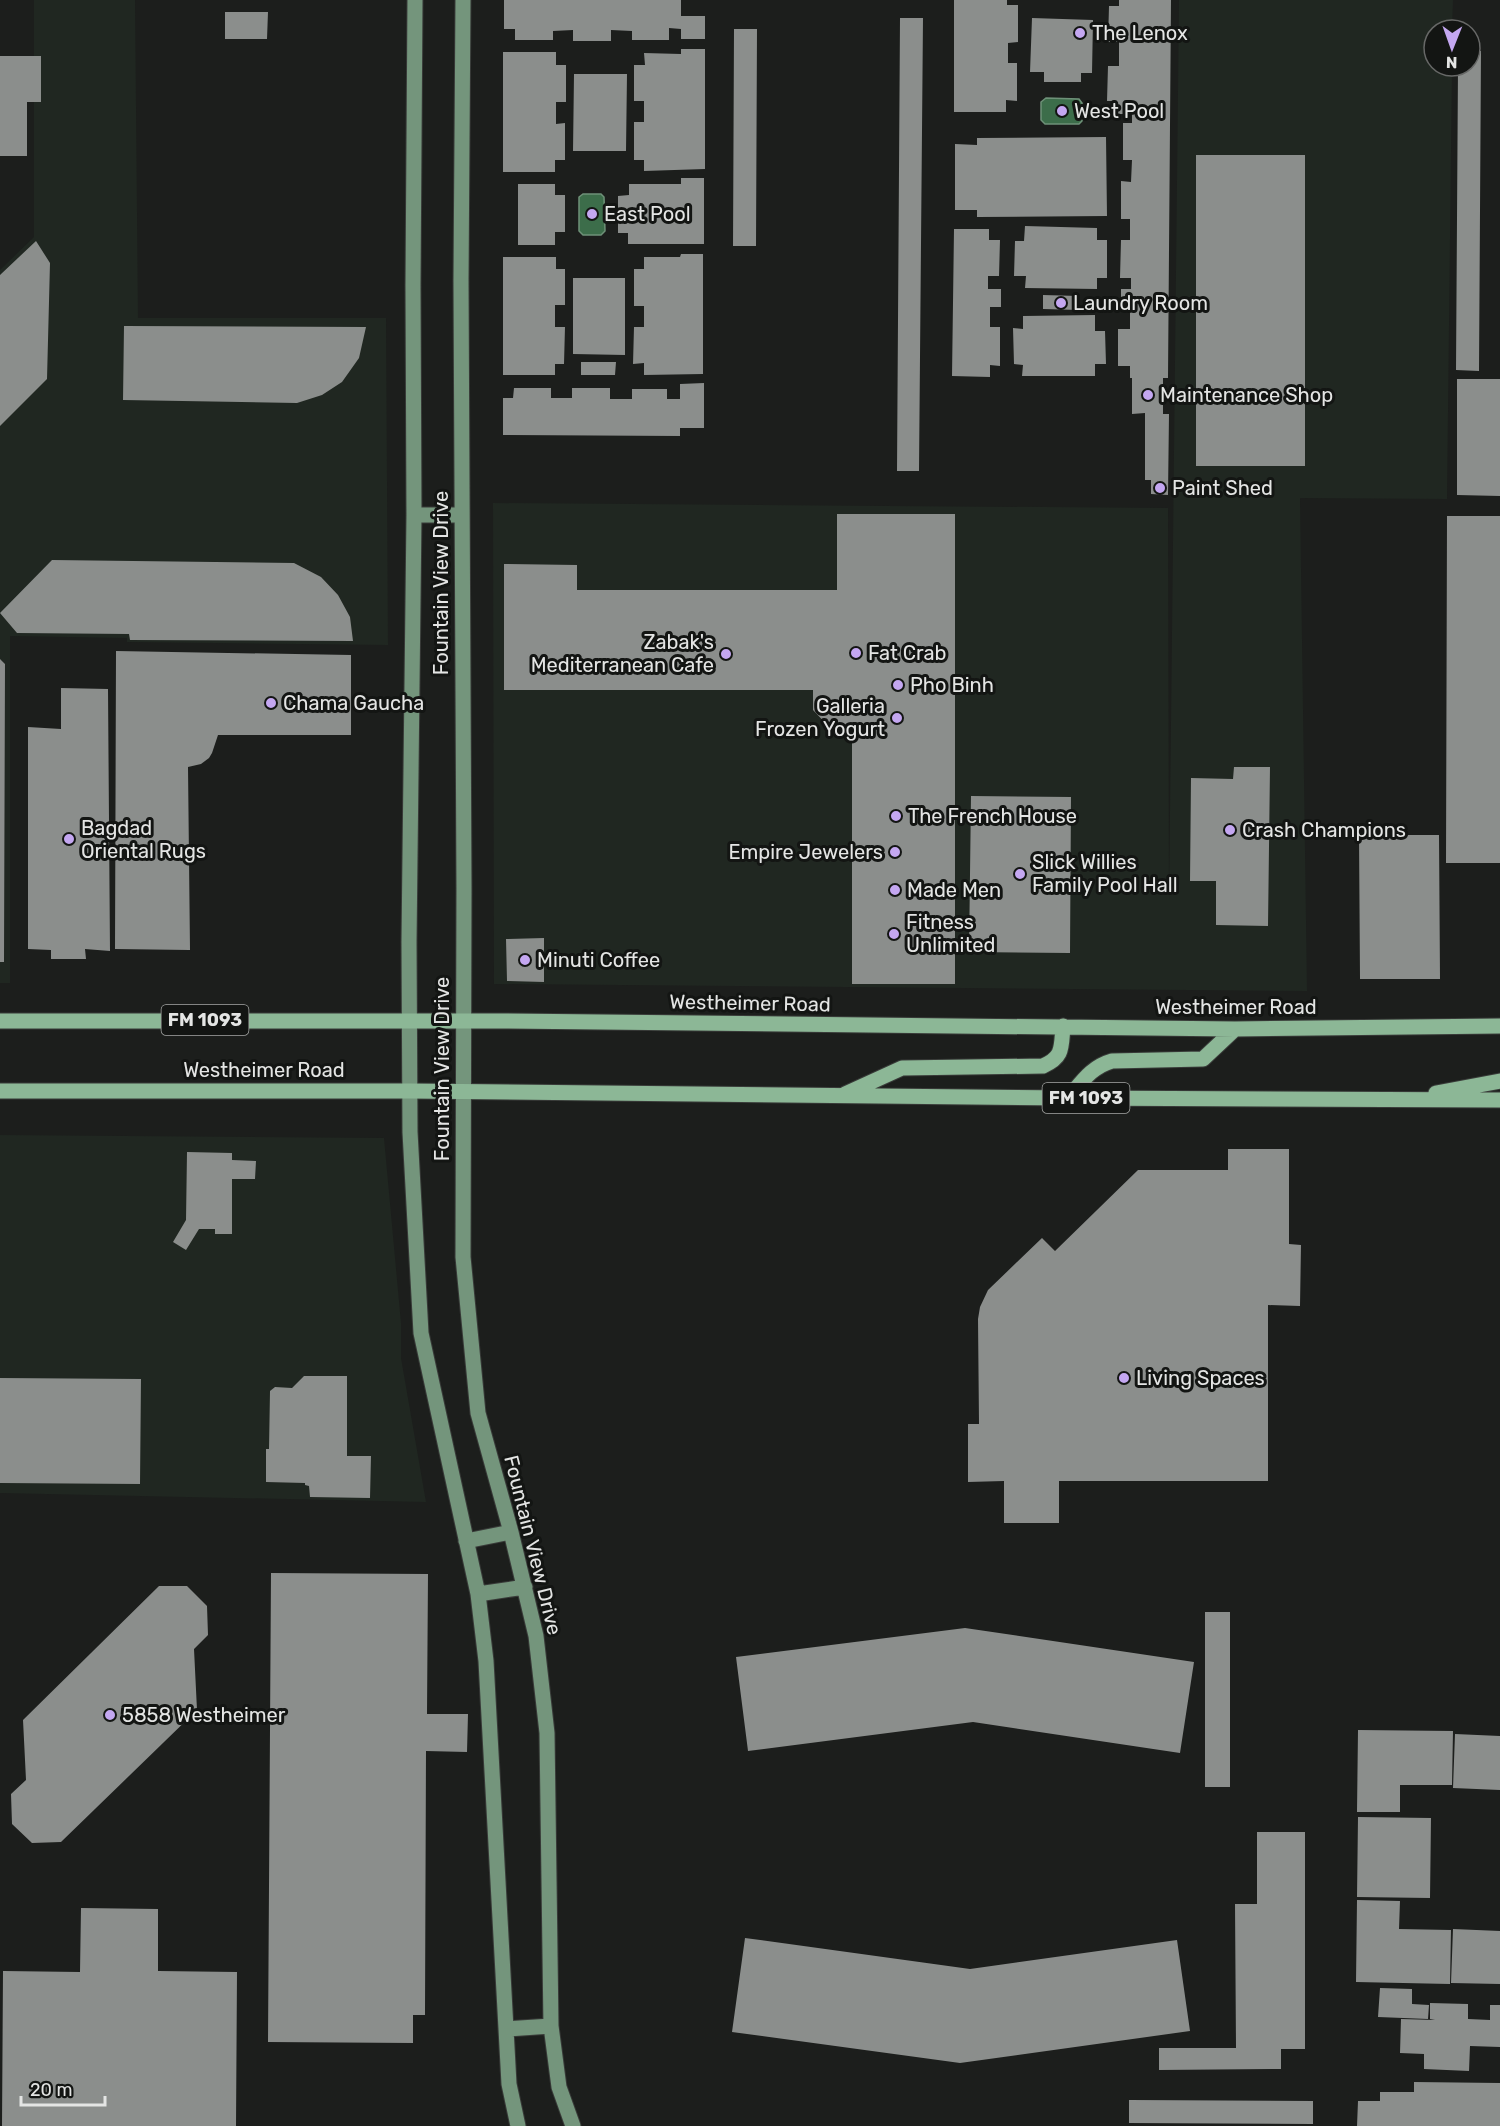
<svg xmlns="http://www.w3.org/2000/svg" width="1500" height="2126" viewBox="0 0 1500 2126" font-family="Rubik,sans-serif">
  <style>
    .built { fill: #202721 }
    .water { fill: #3c6d4a; stroke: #6e9178; stroke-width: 1.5 }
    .building { fill: #8b8e8c }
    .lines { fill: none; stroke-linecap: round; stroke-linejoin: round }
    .secondary-casing { stroke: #383a38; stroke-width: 17 }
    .primary-casing { stroke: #383a38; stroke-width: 17 }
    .secondary { stroke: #74957c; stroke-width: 15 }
    .primary { stroke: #8cb796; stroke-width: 15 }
    .poi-dot { fill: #c4a7f1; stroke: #131513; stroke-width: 2 }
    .labels { text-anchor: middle; stroke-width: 6; stroke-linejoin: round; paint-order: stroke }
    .shield { fill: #131513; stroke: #a5a7a5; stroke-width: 1.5 }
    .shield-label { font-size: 18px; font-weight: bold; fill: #e4e5e4 }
    .poi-label { font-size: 20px; fill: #e4e5e4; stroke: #131513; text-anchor: start }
    .street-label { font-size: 20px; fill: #e4e5e4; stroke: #131513 }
  </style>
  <rect width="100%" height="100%" fill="#1c1e1c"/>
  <path class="built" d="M 34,0 L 135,0 L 138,318 L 386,318 L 388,645 L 127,642 L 127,638 L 10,636 L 10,983 L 0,983 L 0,270 L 34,237 Z
    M 1179,0 L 1453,0 L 1452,30 L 1434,30 L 1434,66 L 1452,66 L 1447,499 L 1300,498 L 1307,991 L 494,984 L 493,503 L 1168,508 L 1169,902 Z
    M 0,1135 L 384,1138 L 401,1323 L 401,1358 L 426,1502 L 0,1493 Z"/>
  <path class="water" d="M 1046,98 L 1079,99 L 1082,103 L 1082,121 L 1079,124 L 1045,124 L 1041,120 L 1041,102 Z
    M 583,194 L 601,194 L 604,197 L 605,231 L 601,235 L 583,235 L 579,231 L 579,197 Z"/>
  <path class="building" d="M 504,0 L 681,0 L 681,16 L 705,16 L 705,39 L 681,39 L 681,29 L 669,28 L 669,40 L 632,40 L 632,31 L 611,30 L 611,41 L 573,41 L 573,30 L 553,31 L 553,40 L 515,40 L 515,29 L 504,29 Z
    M 954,0 L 1007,0 L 1007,5 L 1018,5 L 1018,42 L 1008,43 L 1008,63 L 1017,63 L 1017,101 L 1006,100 L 1006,112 L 954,112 Z
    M 1119,0 L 1171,0 L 1168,378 L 1163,378 L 1163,414 L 1169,414 L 1168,495 L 1151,494 L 1151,480 L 1145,480 L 1145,413 L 1132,414 L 1132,378 L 1130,378 L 1130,366 L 1118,366 L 1118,329 L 1130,329 L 1130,305 L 1121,305 L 1121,289 L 1131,289 L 1131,278 L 1120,278 L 1121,240 L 1130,240 L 1130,219 L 1121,219 L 1121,181 L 1131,182 L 1132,160 L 1123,160 L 1123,123 L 1132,123 L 1132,114 L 1117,114 L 1117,101 L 1107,101 L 1108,66 L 1119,66 L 1119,42 L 1108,42 L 1109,6 L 1119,6 Z
    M 225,12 L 268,12 L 267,39 L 225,39 Z
    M 900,18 L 923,18 L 919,471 L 897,471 Z
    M 1032,18 L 1093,20 L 1092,73 L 1081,73 L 1081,82 L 1044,82 L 1044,72 L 1030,72 Z
    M 734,29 L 757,29 L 756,246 L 733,246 Z
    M 681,49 L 705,49 L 705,169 L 644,171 L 644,160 L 634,160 L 634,122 L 644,122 L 644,101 L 634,101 L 634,65 L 645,65 L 644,53 L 681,54 Z
    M 1470,51 L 1481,51 L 1479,371 L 1456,370 L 1458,66 L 1470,66 Z
    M 503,52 L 556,52 L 556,65 L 566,65 L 566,102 L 556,102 L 556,124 L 565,123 L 565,160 L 555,160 L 555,172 L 503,172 Z
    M 0,56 L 41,56 L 41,102 L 27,102 L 27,156 L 0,156 Z
    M 574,74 L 627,74 L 626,151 L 573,151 Z
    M 1106,137 L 1107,216 L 977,217 L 977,210 L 955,210 L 955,144 L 977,145 L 977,138 Z
    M 1196,155 L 1305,155 L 1305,466 L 1196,466 Z
    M 681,178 L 704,178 L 704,244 L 628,244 L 628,233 L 618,233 L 618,196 L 629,195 L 629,184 L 681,184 Z
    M 518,184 L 555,184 L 555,195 L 565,195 L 565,232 L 555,232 L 555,245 L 518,245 Z
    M 1025,226 L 1097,228 L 1097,240 L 1107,240 L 1107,278 L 1097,278 L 1097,289 L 1025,288 L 1026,276 L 1014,276 L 1015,241 L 1024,241 Z
    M 954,229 L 989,229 L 989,240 L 1000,240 L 999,276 L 988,276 L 988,289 L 1001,289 L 1001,307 L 990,307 L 990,327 L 1000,327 L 1000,366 L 990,365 L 990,377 L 952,376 Z
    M 36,241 L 50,263 L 47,379 L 0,426 L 0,275 Z
    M 681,254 L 703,254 L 703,374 L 644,375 L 644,363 L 633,364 L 634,327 L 644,327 L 644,306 L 634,306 L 634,269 L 644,269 L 644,257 L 680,257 Z
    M 503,257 L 556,257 L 556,269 L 565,269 L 565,305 L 555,305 L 555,327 L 565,327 L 564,364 L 555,364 L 555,375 L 503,375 Z
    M 573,278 L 625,278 L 625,355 L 573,354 Z
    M 1043,295 L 1079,296 L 1078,310 L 1043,309 Z
    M 1095,315 L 1095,331 L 1105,331 L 1106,364 L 1095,364 L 1095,376 L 1022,376 L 1023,365 L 1014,364 L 1013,328 L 1023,329 L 1023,316 Z
    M 124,326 L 366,327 L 359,358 L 342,382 L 322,395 L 297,403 L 123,400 Z
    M 581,362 L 616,362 L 615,375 L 581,375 Z
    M 1457,379 L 1500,379 L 1500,496 L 1457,495 Z
    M 704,383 L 704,428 L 680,428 L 680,436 L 503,435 L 503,398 L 513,398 L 514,388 L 551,388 L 551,398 L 572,398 L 572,388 L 610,388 L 610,399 L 632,399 L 632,389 L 667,389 L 667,399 L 680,399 L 680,384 Z
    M 837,514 L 955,514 L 955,984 L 852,984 L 852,730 L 832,730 L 813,710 L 813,690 L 504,690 L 504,564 L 577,565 L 577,590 L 837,590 Z
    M 1447,516 L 1500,516 L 1500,863 L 1446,863 Z
    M 52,560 L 294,563 L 321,577 L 338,595 L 350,617 L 353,641 L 130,640 L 129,634 L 17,633 L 0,613 Z
    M 116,651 L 351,655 L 351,735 L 218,735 L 212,753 L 209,758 L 201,764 L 188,767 L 190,950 L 115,949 Z
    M 0,659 L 5,664 L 4,962 L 0,962 Z
    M 61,688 L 108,689 L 110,951 L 85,949 L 86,959 L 51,959 L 51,950 L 28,949 L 28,727 L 61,729 Z
    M 1234,767 L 1270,767 L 1268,926 L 1216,925 L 1216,881 L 1190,881 L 1191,778 L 1233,779 Z
    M 971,796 L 1071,797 L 1070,953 L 969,952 Z
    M 1359,835 L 1439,835 L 1440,979 L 1360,979 Z
    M 544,938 L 544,982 L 507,981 L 506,939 Z
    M 1228,1149 L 1289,1149 L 1289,1244 L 1301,1245 L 1300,1306 L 1268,1305 L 1268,1481 L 1059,1481 L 1059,1523 L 1004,1523 L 1004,1481 L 968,1482 L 968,1424 L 979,1424 L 978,1319 L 980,1307 L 988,1290 L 1042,1238 L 1055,1251 L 1138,1170 L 1228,1170 Z
    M 187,1152 L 232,1153 L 232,1160 L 256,1161 L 255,1179 L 232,1179 L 232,1234 L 215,1234 L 215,1229 L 199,1229 L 186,1250 L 173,1242 L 186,1220 Z
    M 304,1376 L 347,1376 L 347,1456 L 371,1456 L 370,1498 L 310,1497 L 309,1486 L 305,1485 L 305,1483 L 266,1482 L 266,1449 L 269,1449 L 270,1391 L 275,1387 L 292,1388 Z
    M 0,1378 L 141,1379 L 140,1484 L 0,1483 Z
    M 271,1573 L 428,1574 L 427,1714 L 468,1714 L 467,1752 L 426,1751 L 425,2015 L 413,2015 L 413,2043 L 268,2042 Z
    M 159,1586 L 187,1586 L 207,1606 L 208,1635 L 194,1649 L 197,1710 L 61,1842 L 32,1843 L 12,1824 L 11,1794 L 26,1780 L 23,1720 Z
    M 1205,1612 L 1230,1612 L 1230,1787 L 1205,1787 Z
    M 965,1628 L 1194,1662 L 1180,1753 L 973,1722 L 748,1751 L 736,1657 Z
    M 1358,1730 L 1453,1731 L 1452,1785 L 1400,1785 L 1400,1812 L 1357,1812 Z
    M 1455,1734 L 1500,1736 L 1500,1790 L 1453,1788 Z
    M 1358,1817 L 1431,1818 L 1430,1898 L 1357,1897 Z
    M 1257,1832 L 1305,1832 L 1305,2049 L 1281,2049 L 1281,2069 L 1159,2070 L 1159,2048 L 1236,2048 L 1235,1904 L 1257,1904 Z
    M 1357,1900 L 1400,1901 L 1399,1929 L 1451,1930 L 1450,1984 L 1356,1982 Z
    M 81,1908 L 158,1909 L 158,1971 L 237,1972 L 236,2126 L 2,2126 L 3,1971 L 80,1972 Z
    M 1453,1929 L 1500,1931 L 1500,1984 L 1451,1983 Z
    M 745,1938 L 970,1969 L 1177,1940 L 1190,2031 L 960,2063 L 732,2032 Z
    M 1380,1988 L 1412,1989 L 1412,2004 L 1429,2005 L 1428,2019 L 1378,2017 Z
    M 1430,2003 L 1468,2004 L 1468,2019 L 1490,2020 L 1490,2005 L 1500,2005 L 1500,2047 L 1470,2046 L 1469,2071 L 1424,2069 L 1424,2054 L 1400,2053 L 1401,2019 L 1435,2020 L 1430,2019 Z
    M 1414,2082 L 1500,2083 L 1500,2126 L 1357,2126 L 1358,2101 L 1380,2101 L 1380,2092 L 1414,2092 Z
    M 1129,2100 L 1313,2101 L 1313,2124 L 1129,2123 Z"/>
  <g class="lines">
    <defs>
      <path id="secondary" d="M 415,0 L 413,286 L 414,515 L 409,942 L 410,1132 L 421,1333 L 478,1594 L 486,1661 L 509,2084 L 518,2126
        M 463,0 L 461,281 L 464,889 L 463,1257 L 478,1413 L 511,1532 L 536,1636 L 547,1733 L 551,2026 L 559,2087 L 573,2126
        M 414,515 L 462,515
        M 466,1541 L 511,1532
        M 478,1594 L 525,1587
        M 506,2029 L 551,2026"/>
      <path id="primary" d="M 0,1021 L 502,1021 L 1235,1029 L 1500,1026
        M 0,1091 L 410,1091 L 1068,1098 L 1500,1100
        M 1436,1093 L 1500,1081
        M 845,1094 L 902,1068 L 1043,1066 C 1064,1057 1061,1047 1063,1026
        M 1068,1098 C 1082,1082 1091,1067 1112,1061 L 1203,1059 L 1235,1029"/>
    </defs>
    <use href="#secondary" class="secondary-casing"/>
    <use href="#primary" class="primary-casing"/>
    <use href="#secondary" class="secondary"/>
    <use href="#primary" class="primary"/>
  </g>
  <g class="poi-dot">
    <circle cx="1080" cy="33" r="6"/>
    <circle cx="1062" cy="111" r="6"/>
    <circle cx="592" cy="214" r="6"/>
    <circle cx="1061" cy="303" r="6"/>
    <circle cx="1148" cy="395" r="6"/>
    <circle cx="1160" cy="488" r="6"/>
    <circle cx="856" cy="653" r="6"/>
    <circle cx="726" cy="654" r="6"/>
    <circle cx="898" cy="685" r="6"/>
    <circle cx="271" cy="703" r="6"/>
    <circle cx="897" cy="718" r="6"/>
    <circle cx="896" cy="816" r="6"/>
    <circle cx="1230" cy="830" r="6"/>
    <circle cx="69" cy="839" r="6"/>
    <circle cx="895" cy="852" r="6"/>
    <circle cx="1020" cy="874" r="6"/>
    <circle cx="895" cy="890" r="6"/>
    <circle cx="894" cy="934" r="6"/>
    <circle cx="525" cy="960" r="6"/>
    <circle cx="1124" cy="1378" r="6"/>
    <circle cx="110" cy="1715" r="6"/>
  </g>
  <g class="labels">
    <g class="shield">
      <rect x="161.5" y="1005" width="87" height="30" rx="4.5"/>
      <rect x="1042.5" y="1083" width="87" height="30" rx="4.5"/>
    </g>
    <g class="shield-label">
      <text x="205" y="1026">FM 1093</text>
      <text x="1086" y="1104">FM 1093</text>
    </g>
    <g class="poi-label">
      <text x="1092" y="40">The Lenox</text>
      <text x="1074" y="118">West Pool</text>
      <text x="604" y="221">East Pool</text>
      <text x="1073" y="310">Laundry Room</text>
      <text x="1160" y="402">Maintenance Shop</text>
      <text x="1172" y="495">Paint Shed</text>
      <text x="714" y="649" text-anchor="end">Zabak's<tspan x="714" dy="23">Mediterranean Cafe</tspan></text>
      <text x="868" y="660">Fat Crab</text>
      <text x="910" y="692">Pho Binh</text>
      <text x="283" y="710">Chama Gaucha</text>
      <text x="885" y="713" text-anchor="end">Galleria<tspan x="885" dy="23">Frozen Yogurt</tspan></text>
      <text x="908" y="823">The French House</text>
      <text x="81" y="835">Bagdad<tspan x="81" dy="23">Oriental Rugs</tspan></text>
      <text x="1242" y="837">Crash Champions</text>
      <text x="883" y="859" text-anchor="end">Empire Jewelers</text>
      <text x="1032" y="869">Slick Willies<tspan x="1032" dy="23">Family Pool Hall</tspan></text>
      <text x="907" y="897">Made Men</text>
      <text x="906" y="929">Fitness<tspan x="906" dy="23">Unlimited</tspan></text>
      <text x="537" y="967">Minuti Coffee</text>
      <text x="1136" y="1385">Living Spaces</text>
      <text x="122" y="1722">5858 Westheimer</text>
    </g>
    <g class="street-label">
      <text transform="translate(441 583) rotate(-90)" y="7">Fountain View Drive</text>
      <text transform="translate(750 1003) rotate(1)" y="7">Westheimer Road</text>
      <text x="1236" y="1014">Westheimer Road</text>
      <text transform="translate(442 1069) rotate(-90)" y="7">Fountain View Drive</text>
      <text x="264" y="1077">Westheimer Road</text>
      <text transform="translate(533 1545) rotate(76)" y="7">Fountain View Drive</text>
    </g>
  </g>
  <g transform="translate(1452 48) rotate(181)"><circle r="28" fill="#131513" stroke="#676867" stroke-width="1.5"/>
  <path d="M0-4.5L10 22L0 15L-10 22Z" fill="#c4a7f1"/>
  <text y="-9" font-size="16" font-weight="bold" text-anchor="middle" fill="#e4e5e4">N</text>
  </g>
  <path d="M21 2096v9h84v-9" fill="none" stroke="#e4e5e4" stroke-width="3"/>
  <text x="30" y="2096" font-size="18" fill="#e4e5e4" stroke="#131513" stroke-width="4.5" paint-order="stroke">20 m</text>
</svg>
